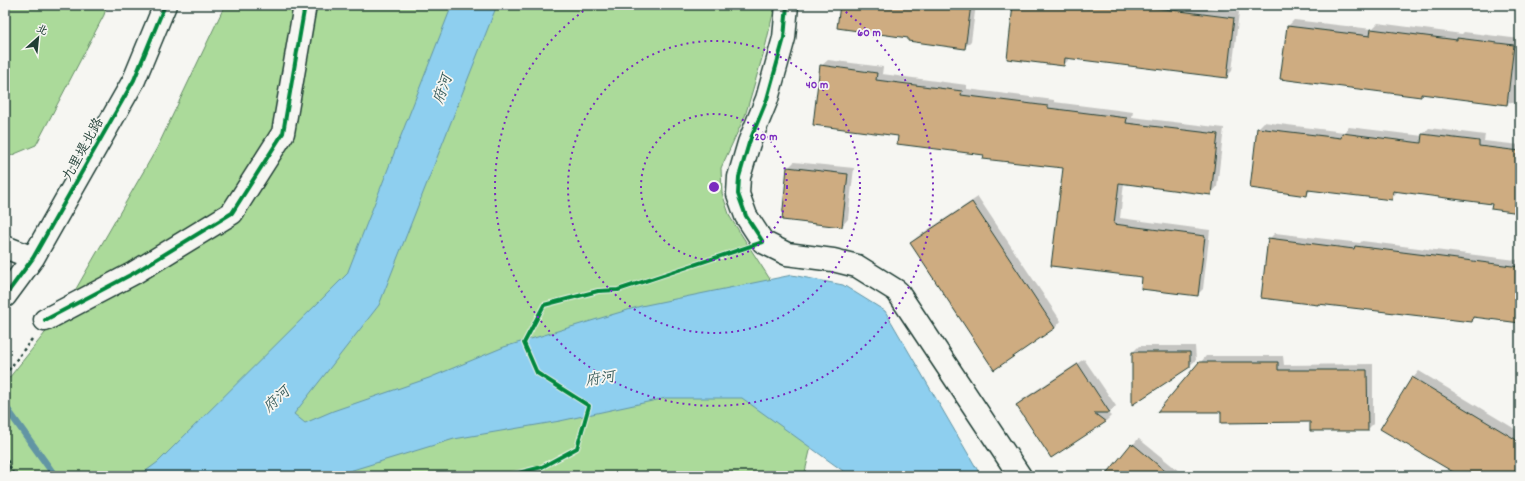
<svg xmlns="http://www.w3.org/2000/svg" width="1525" height="481" viewBox="0 0 1525 481" font-family="Dekko,'LXGW WenKai TC',sans-serif">
  <style>
    .green { fill: #abda9a; stroke: #658c67 }
    .water { fill: #8ecfef; stroke: #6295a4 }
    .shadow { fill: #0003 }
    .lines { fill: none; stroke-linecap: round; stroke-linejoin: round }
    .stream { stroke: #6295a4; stroke-width: 7 }
    .building { fill: #ceac81; stroke: #1f3d34 }
    .minor-casing { stroke: #1f3d34; stroke-width: 25 }
    .path { stroke: #1f3d34; stroke-width: 2.5; stroke-dasharray: 3 3; stroke-linecap: butt }
    .minor { stroke: #f6f6f2; stroke-width: 22 }
    .cycleway-casing { stroke: #f6f6f2; stroke-width: 6 }
    .cycleway { stroke: #00873e; stroke-width: 4 }
    .ring { fill: none; stroke: #7b2cbf; stroke-width: 2; stroke-dasharray: 2 4 }
    .labels { text-anchor: middle; stroke-width: 3.5; stroke-linejoin: round; paint-order: stroke }
    .street-label { font-size: 14px; fill: #1f3d34; stroke: #f6f6f2 }
    .water-label { font-size: 15px; font-style: italic; fill: #355a59; stroke: #f6f6f2 }
    .centre { fill: #7b2cbf; stroke: #f6f6f2; stroke-width: 2 }
    .ring-label { font-size: 12px; text-anchor: middle; font-weight: bold; fill: #7b2cbf; stroke: #f6f6f2; stroke-width: 3.5; stroke-linejoin: round; paint-order: stroke }
  </style>
  <rect width="100%" height="100%" fill="#f6f6f2"/>
  <filter id="ink" filterUnits="userSpaceOnUse"><feTurbulence type="fractalNoise" baseFrequency=".025" numOctaves="2"/><feDisplacementMap in="SourceGraphic" scale="8" xChannelSelector="R" yChannelSelector="G"/><feConvolveMatrix kernelMatrix="1 2 1 2 8 2 1 2 1" color-interpolation-filters="sRGB"/></filter>
  <g filter="url(#ink)">
    <path class="green" d="M 5,5 L 107,5 L 104,15 L 36,145 L 5,158 Z
      M 225,5 L 775,5 L 765,48 L 745,116 L 721,168 L 722,193 L 730,217 L 829,371 L 804,476 L 5,476 L 5,383 L 65,308 L 157,148 Z"/>
    <path class="water" d="M 452,5 L 497,5 L 379,305 L 294,414 L 305,423 L 333,411 L 429,378 L 504,347 L 641,306 L 792,275 L 843,285 L 885,311 L 981,476 L 850,476 L 742,398 L 666,398 L 560,421 L 454,439 L 333,476 L 139,476 L 158,462 L 347,274 Z"/>
    <path class="shadow" d="M 841,5 L 976,5 L 971,41 L 965,47 L 910,37 Z
      M 1014,5 L 1186,5 L 1239,12 L 1232,71 L 1226,77 L 1070,58 L 1064,65 Z
      M 1294,20 L 1372,29 L 1378,23 L 1462,34 L 1464,32 L 1520,39 L 1520,104 L 1509,102 L 1507,104 L 1423,93 L 1421,96 L 1282,78 L 1288,26 Z
      M 828,60 L 883,67 L 882,74 L 967,85 L 967,89 L 1054,100 L 1054,102 L 1133,112 L 1132,117 L 1224,128 L 1217,187 L 1211,194 L 1124,183 L 1120,218 L 1210,230 L 1203,289 L 1197,295 L 1143,277 L 1064,168 L 985,154 L 899,136 L 821,66 Z
      M 1264,122 L 1344,132 L 1349,127 L 1423,136 L 1423,134 L 1429,128 L 1485,135 L 1484,141 L 1520,145 L 1520,212 L 1493,203 L 1398,191 L 1391,199 L 1312,189 L 1307,194 L 1258,128 Z
      M 794,162 L 854,168 L 848,219 L 842,226 L 788,168 Z
      M 978,197 L 1061,321 L 1055,328 L 911,243 L 917,237 Z
      M 1275,233 L 1360,243 L 1362,241 L 1516,260 L 1520,257 L 1520,322 L 1477,316 L 1472,321 L 1320,303 L 1318,304 L 1269,239 Z
      M 1139,346 L 1195,346 L 1196,360 L 1189,366 L 1133,352 Z
      M 1206,356 L 1283,356 L 1284,365 L 1373,364 L 1373,424 L 1367,430 L 1311,421 L 1222,411 L 1200,363 Z
      M 1084,359 L 1116,406 L 1110,412 L 1106,412 L 1111,416 L 1105,422 L 1017,405 L 1023,399 Z
      M 1419,371 L 1520,432 L 1520,476 L 1461,476 L 1382,428 L 1413,378 Z
      M 1138,439 L 1139,439 L 1185,476 L 1106,476 Z"/>
    <g class="lines">
      <path class="stream" d="M 5,406 L 55,476"/>
    </g>
    <path class="building" d="M 840,5 L 971,5 L 965,49 L 908,41 L 908,38 L 837,28 Z
      M 1013,5 L 1066,5 L 1089,8 L 1089,5 L 1133,5 L 1234,18 L 1227,78 L 1065,58 L 1064,66 L 1007,59 Z
      M 1287,26 L 1370,36 L 1371,29 L 1457,40 L 1457,38 L 1514,45 L 1507,105 L 1421,94 L 1421,97 L 1280,79 Z
      M 820,65 L 877,73 L 876,80 L 962,91 L 961,95 L 1048,106 L 1048,108 L 1127,118 L 1126,123 L 1218,134 L 1211,195 L 1119,183 L 1114,224 L 1205,236 L 1198,296 L 1141,289 L 1142,277 L 1051,266 L 1063,168 L 983,159 L 984,155 L 897,144 L 898,136 L 813,125 Z
      M 1257,128 L 1341,138 L 1342,133 L 1421,143 L 1422,134 L 1479,141 L 1479,146 L 1520,151 L 1520,213 L 1491,209 L 1492,204 L 1393,191 L 1392,200 L 1308,190 L 1307,196 L 1250,188 Z
      M 787,167 L 848,174 L 842,227 L 782,220 Z
      M 972,202 L 1055,328 L 994,370 L 910,243 Z
      M 1268,238 L 1354,249 L 1355,246 L 1520,267 L 1520,323 L 1473,317 L 1472,322 L 1318,304 L 1318,305 L 1261,298 Z
      M 1132,352 L 1190,352 L 1190,367 L 1132,405 Z
      M 1199,362 L 1278,362 L 1278,370 L 1367,370 L 1368,431 L 1310,431 L 1310,422 L 1221,423 L 1221,412 L 1157,412 Z
      M 1078,364 L 1110,413 L 1094,413 L 1106,422 L 1051,458 L 1016,405 Z
      M 1412,377 L 1520,442 L 1520,476 L 1460,476 L 1380,429 Z
      M 1131,444 L 1133,446 L 1133,444 L 1171,476 L 1105,476 Z"/>
    <g class="lines">
      <defs>
        <path id="minor" d="M 787,5 L 784,38 L 767,99 L 749,143 L 739,177 L 738,194 L 746,216 L 763,242 L 787,254 L 833,260 L 857,266 L 897,291 L 1020,476
          M 5,247 L 33,258
          M 5,296 L 33,258 L 134,80 L 165,5
          M 45,320 L 134,273 L 232,213 L 283,133 L 305,5"/>
      </defs>
      <use href="#minor" class="minor-casing"/>
      <path class="path" d="M 5,375 L 32,339
        M 5,455 L 14,476"/>
      <use href="#minor" class="minor"/>
      <defs>
        <path id="cycleway" d="M 5,296 L 33,258 L 134,80 L 165,5
          M 45,320 L 134,273 L 232,213 L 283,133 L 305,5
          M 507,476 L 542,467 L 577,448 L 589,406 L 537,373 L 524,343 L 544,305 L 598,291 L 618,290 L 763,242 L 746,216 L 738,194 L 739,177 L 749,143 L 767,99 L 784,38 L 787,5"/>
      </defs>
      <use href="#cycleway" class="cycleway-casing"/>
      <use href="#cycleway" class="cycleway"/>
    </g>
  </g>
  <g class="ring">
    <circle cx="714" cy="187" r="73"/>
    <circle cx="714" cy="187" r="146"/>
    <path d="M836 5A219 219 0 1 1 592 5"/>
  </g>
  <g class="labels">
    <g class="street-label">
      <text transform="translate(82 149) rotate(-61)" y="5">九里堤北路</text>
    </g>
    <g class="water-label">
      <text transform="translate(442 89) rotate(-71)" y="5">府河</text>
      <text transform="translate(600 378) rotate(-10)" y="5">府河</text>
      <text transform="translate(276 399) rotate(-43)" y="5">府河</text>
    </g>
  </g>
  <circle cx="714" cy="187" r="6" class="centre"/>
  <g class="ring-label">
    <text x="869" y="36">60 m</text>
    <text x="817" y="88">40 m</text>
    <text x="766" y="140">20 m</text>
  </g>
  <rect width="1525" height="481" fill="none" stroke="#f6f6f2" stroke-width="20"/>
  <rect x="10" y="10" width="1505" height="461" fill="none" stroke="#1f3d34" stroke-width="1.5" filter="url(#ink)"/>
  <g transform="translate(38 38) rotate(27)" stroke="#f6f6f2" stroke-width="3" paint-order="stroke">
  <path d="M0-3L7 15L0 10L-7 15Z" fill="#1f3d34"/>
  <text y="-6" font-size="11" font-weight="bold" text-anchor="middle" fill="#1f3d34">北</text>
  </g>
</svg>
